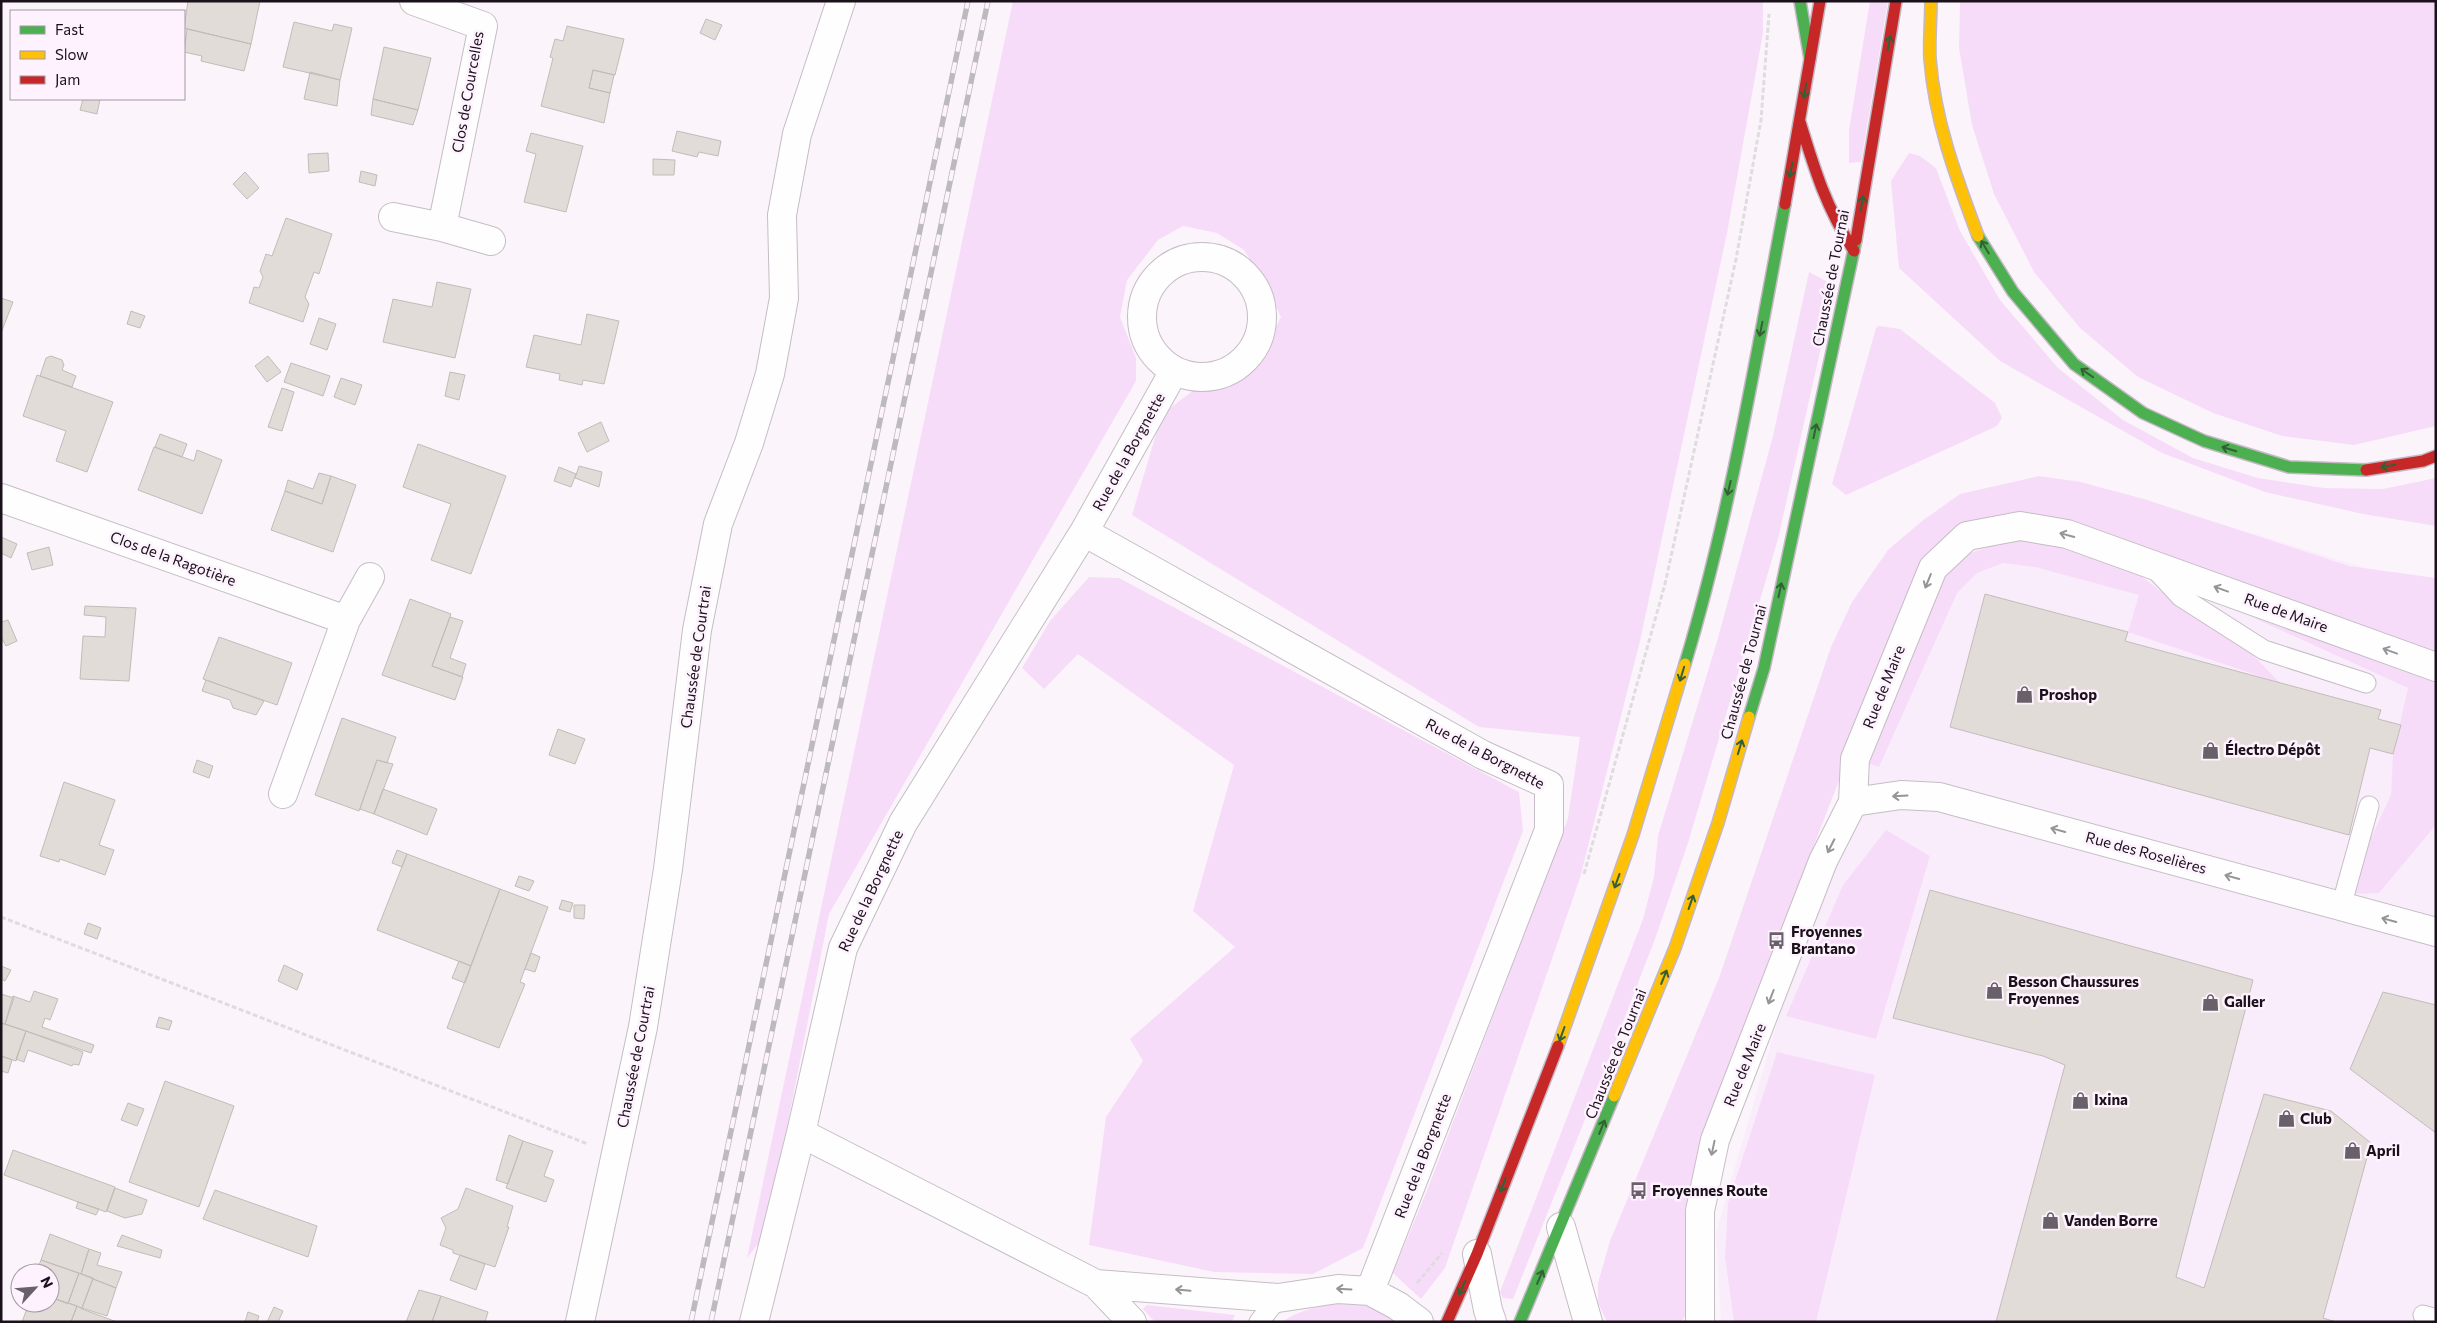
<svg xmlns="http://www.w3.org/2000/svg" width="2437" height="1323" viewBox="0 0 2437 1323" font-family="Commissioner,sans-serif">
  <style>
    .built { fill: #faedfb }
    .green { fill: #f6dcf9 }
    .building { fill: #e2dcd8; stroke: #c2bcb9 }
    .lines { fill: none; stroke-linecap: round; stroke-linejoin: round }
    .lane-casing { stroke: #c5bdc5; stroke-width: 21 }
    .street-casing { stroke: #c5bdc5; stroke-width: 30 }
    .fast-casing { stroke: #c4b8c5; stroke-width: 14 }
    .slow-casing { stroke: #c4b8c5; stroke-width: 14 }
    .jam-casing { stroke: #c4b8c5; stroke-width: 14 }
    .path { stroke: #dfdcdf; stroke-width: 3; stroke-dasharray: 5 2.5; stroke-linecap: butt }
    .lane { stroke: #fefefe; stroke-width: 19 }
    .street { stroke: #fefefe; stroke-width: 28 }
    .fast { stroke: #4caf50; stroke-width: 11 }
    .slow { stroke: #ffc107; stroke-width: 11 }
    .jam { stroke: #c62828; stroke-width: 11 }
    .rail-casing { stroke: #bcbabc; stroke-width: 5.5 }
    .rail { stroke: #fdf2fe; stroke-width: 4; stroke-dasharray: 11; stroke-linecap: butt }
    .oneway { stroke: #336036 }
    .oneway2 { stroke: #979398 }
    .labels { text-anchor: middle; stroke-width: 5; stroke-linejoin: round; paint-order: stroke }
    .street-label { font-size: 15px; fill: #1a111b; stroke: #fdf2fe }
    .poi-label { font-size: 15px; font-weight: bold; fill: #1a111b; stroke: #fdf2fe; text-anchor: start }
  </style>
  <rect width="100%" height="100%" fill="#fbf5fb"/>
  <path class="built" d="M 2072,479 L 2436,589 L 2436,1322 L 1721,1322 L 1716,1232 L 1785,995 L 1943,546 Z"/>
  <path class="green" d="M 1013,1 L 1763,1 L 1763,33 L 1727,233 L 1640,641 L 1580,878 L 1445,1268 L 1421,1299 L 1393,1273 L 1428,1188 L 1568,818 L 1580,737 L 1479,727 L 1132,515 L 1162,414 L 1194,390 L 1226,383 L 1259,361 L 1281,317 L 1266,285 L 1244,250 L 1217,233 L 1183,226 L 1158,240 L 1127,280 L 1120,317 L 1136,358 L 1136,381 L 829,914 L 766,1234 L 747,1258 Z
    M 1870,1 L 1888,1 L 1861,162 L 1849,163 L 1849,130 Z
    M 1960,1 L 2436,1 L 2436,426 L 2354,445 L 2282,436 L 2213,413 L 2138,377 L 2080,328 L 2034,272 L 1994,194 L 1972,125 L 1959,48 Z
    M 1909,153 L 1920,156 L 1936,168 L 1960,231 L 2000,300 L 2058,368 L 2123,420 L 2193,458 L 2258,478 L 2324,488 L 2383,489 L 2436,478 L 2436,526 L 2363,514 L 2265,492 L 2162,453 L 2000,361 L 1899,268 L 1891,181 Z
    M 1809,272 L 1826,281 L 1833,294 L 1778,539 L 1688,843 L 1655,939 L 1594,1097 L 1513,1299 L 1503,1298 L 1500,1292 L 1643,919 L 1654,877 L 1658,836 L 1718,638 L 1773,436 Z
    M 1879,326 L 1900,329 L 1995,403 L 2002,418 L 1997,426 L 1846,495 L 1832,484 L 1876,328 Z
    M 2039,476 L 2080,482 L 2144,499 L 2349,566 L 2436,578 L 2436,651 L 2077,525 L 2005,515 L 1980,522 L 1923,573 L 1831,801 L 1702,1138 L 1687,1313 L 1681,1322 L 1607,1322 L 1598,1303 L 1598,1283 L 1610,1241 L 1719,978 L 1831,647 L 1852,602 L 1888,550 L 1922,521 L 1960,494 Z
    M 2033,536 L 2122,561 L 2169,598 L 2253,655 L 2280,683 L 2128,632 L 2139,595 L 2035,567 L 2003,563 L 1977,573 L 1957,593 L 1879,767 L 1867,763 L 1939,578 L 1965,555 L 1996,544 Z
    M 1089,577 L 1119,578 L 1519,792 L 1523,831 L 1363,1248 L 1313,1274 L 1214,1272 L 1089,1245 L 1106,1117 L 1143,1061 L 1130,1039 L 1235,947 L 1193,911 L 1234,765 L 1078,654 L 1044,689 L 1022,668 L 1050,621 Z
    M 2197,592 L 2436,673 L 2436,825 L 2379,893 L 2352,894 L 2370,840 L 2391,795 L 2393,754 L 2408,688 Z
    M 1886,830 L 1930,856 L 1876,1039 L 1786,1016 L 1843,885 Z
    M 1777,1052 L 1875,1075 L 1816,1322 L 1734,1322 L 1725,1257 L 1728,1203 Z
    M 1363,1302 L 1385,1311 L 1398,1322 L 1282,1322 C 1307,1305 1334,1304 1363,1302 Z
    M 1147,1305 L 1235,1315 L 1232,1322 L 1155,1322 L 1143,1309 Z"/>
  <path class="building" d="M 188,1 L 260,1 L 251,44 L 184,28 Z
    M 706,19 L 722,25 L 715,40 L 700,33 Z
    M 294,22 L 332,31 L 334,24 L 352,28 L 340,80 L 283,67 Z
    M 567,26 L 624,39 L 615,75 L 593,70 L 589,88 L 610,93 L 604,123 L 541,106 L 553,58 L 550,57 L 555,39 L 563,41 Z
    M 187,29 L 251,44 L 244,71 L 201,61 L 202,56 L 184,52 Z
    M 384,47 L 431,58 L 418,110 L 373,99 Z
    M 593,70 L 614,75 L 610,93 L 589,88 Z
    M 310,72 L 340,80 L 337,106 L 304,99 Z
    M 83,99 L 100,99 L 97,114 L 80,110 Z
    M 373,99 L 418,110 L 413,125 L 371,115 Z
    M 677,131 L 721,141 L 718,156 L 699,152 L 697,157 L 672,151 Z
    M 531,133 L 583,146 L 566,212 L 524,202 L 536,154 L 526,151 Z
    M 328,153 L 329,171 L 309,173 L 308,154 Z
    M 653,159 L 675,160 L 674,175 L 653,175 Z
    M 361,171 L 377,175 L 375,186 L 359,182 Z
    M 245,172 L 259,188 L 247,199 L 233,184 Z
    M 286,218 L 332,234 L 319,274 L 314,272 L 305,297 L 309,304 L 303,322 L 249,303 L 254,287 L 259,288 L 263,277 L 260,271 L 266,254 L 272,256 Z
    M 437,282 L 471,289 L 455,358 L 383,342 L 393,299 L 432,307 Z
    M 1,298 L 13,302 L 1,333 Z
    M 131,311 L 145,316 L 140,328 L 127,324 Z
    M 587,314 L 619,321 L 604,384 L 583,380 L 582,385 L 559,380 L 560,374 L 526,367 L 534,335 L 581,345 Z
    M 319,318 L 336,324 L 327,350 L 310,344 Z
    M 51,356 L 62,360 L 64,365 L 62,370 L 76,376 L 72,387 L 40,376 L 46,358 Z
    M 268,356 L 281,372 L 267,382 L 255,366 Z
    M 291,363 L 330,376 L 323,396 L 284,382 Z
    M 450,372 L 465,375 L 459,400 L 445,396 Z
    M 37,375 L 113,402 L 87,472 L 56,461 L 66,431 L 23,416 Z
    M 341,378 L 362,385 L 355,405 L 334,397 Z
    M 282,388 L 294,392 L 282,431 L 268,427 Z
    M 601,422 L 609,441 L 587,452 L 578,433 Z
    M 160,434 L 187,444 L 182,457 L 155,447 Z
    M 418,444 L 506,476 L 471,574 L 431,560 L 451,504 L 403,487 Z
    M 154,447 L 194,461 L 197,450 L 222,460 L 202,514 L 138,490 Z
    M 579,466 L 602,472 L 599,487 L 575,478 Z
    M 559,467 L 576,474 L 571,487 L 554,481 Z
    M 319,473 L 331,476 L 322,504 L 285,491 L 288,480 L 313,489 Z
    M 331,476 L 356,485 L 333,552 L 271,530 L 285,491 L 322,504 Z
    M 1,537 L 17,544 L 11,558 L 1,553 Z
    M 49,547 L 53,565 L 32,570 L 27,553 Z
    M 1985,594 L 2128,632 L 2125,641 L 2381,710 L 2378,719 L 2401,725 L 2393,754 L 2370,748 L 2349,835 L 1950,727 Z
    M 410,599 L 451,614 L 432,666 L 463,677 L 455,700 L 382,675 Z
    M 85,606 L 136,608 L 129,681 L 80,679 L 83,636 L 105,637 L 106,617 L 84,615 Z
    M 450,617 L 463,621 L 450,658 L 466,664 L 462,677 L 432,666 Z
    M 8,620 L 17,641 L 6,646 L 1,637 L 1,622 Z
    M 219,637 L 292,663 L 277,705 L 203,679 Z
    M 206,680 L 264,701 L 256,715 L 233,708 L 230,700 L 202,691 Z
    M 342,718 L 396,737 L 387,763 L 377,760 L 359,811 L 315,795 Z
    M 558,729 L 585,739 L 575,764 L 549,755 Z
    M 197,760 L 213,766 L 209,778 L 193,772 Z
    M 377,760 L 393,764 L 374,814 L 360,809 Z
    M 64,782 L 115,800 L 99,845 L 114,850 L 105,875 L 60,859 L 59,862 L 40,856 Z
    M 383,789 L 437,809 L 427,835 L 374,814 Z
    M 397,850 L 407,854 L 402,867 L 392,863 Z
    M 407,854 L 500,889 L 471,966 L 377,930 Z
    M 519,876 L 534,881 L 529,891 L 515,886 Z
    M 500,889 L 548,907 L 520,982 L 525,984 L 499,1048 L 447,1028 Z
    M 1930,890 L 2253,980 L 2176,1277 L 2204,1288 L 2264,1094 L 2331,1111 L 2371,1143 L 2323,1318 L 2336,1322 L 1996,1322 L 2065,1065 L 2043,1056 L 1893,1018 Z
    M 562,900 L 573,903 L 570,912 L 559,909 Z
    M 574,905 L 585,905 L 584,919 L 574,918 Z
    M 88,923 L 101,928 L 97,939 L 84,934 Z
    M 531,953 L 540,957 L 535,972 L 525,969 Z
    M 459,961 L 471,966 L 465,983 L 452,978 Z
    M 284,965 L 303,974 L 297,990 L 278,981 Z
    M 1,966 L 11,970 L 5,981 L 1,979 Z
    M 34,991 L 58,999 L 50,1020 L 45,1018 L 42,1027 L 94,1045 L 91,1053 L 5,1024 L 13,996 L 30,1002 Z
    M 2383,992 L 2436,1005 L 2436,1133 L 2350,1069 Z
    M 1,994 L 14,998 L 5,1024 L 1,1023 Z
    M 159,1017 L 172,1021 L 169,1030 L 156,1027 Z
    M 1,1023 L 26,1031 L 16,1061 L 1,1056 Z
    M 26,1031 L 83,1052 L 79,1065 L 73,1064 L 72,1066 L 28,1050 L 24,1062 L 16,1059 Z
    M 1,1056 L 12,1060 L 8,1073 L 1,1071 Z
    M 165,1081 L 234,1106 L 199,1207 L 129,1182 Z
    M 128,1103 L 144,1109 L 137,1126 L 121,1120 Z
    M 509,1135 L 523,1141 L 508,1184 L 496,1180 Z
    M 523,1141 L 553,1151 L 544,1176 L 554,1180 L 546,1202 L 506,1188 Z
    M 13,1150 L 115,1187 L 106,1212 L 4,1175 Z
    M 115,1188 L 147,1200 L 142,1214 L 125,1218 L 107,1211 Z
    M 466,1188 L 513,1206 L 507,1227 L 509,1227 L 495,1267 L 453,1253 L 453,1250 L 440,1245 L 446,1228 L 441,1218 L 458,1209 Z
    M 215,1190 L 317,1226 L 308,1257 L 203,1219 Z
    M 78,1202 L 99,1209 L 96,1215 L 76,1208 Z
    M 50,1234 L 89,1249 L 81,1274 L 41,1260 Z
    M 122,1235 L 162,1250 L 160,1258 L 117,1246 Z
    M 89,1249 L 101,1253 L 97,1265 L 122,1272 L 116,1288 L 81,1274 Z
    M 460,1255 L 485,1264 L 476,1290 L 450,1280 Z
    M 41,1260 L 79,1273 L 68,1304 L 50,1297 L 50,1273 L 36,1273 Z
    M 79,1273 L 93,1278 L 82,1308 L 68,1303 Z
    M 93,1279 L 116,1288 L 107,1316 L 82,1308 Z
    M 419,1290 L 441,1296 L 432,1322 L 406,1322 Z
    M 441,1296 L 488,1312 L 485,1322 L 432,1322 Z
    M 50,1297 L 77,1306 L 71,1322 L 22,1322 L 29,1303 L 50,1303 Z
    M 77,1306 L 82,1309 L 117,1322 L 71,1322 Z
    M 274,1307 L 283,1311 L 278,1322 L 267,1322 Z
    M 248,1312 L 259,1316 L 257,1322 L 245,1322 Z"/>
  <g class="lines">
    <defs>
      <path id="lane" d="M 2154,568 L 2181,597 L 2264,650 L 2366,683
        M 2341,907 L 2369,806
        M 2423,1315 L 2436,1319
        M 1259,1322 L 1278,1298"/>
      <path id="street" d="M 414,1 L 483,26 L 442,227 L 491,241
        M 393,217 L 442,227
        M1142 317a60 60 0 1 1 120 0a60 60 0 1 1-120 0Z
        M 1,498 L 346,620
        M 1084,532 L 1483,755 L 1549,785 L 1549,830 L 1370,1291
        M 283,794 L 346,620 L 370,577
        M 1853,802 L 1901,795 L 1939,797 L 2436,932
        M 801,1133 L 1096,1284 L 1132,1322
        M 1561,1227 L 1588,1322
        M 1477,1254 L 1488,1310 L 1492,1322
        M 1096,1284 L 1278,1298 L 1338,1289 L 1370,1291 L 1398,1306 L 1419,1322
        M 580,1322 L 643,1027 L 668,869 L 697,630 L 718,524 L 749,443 L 770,374 L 784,298 L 782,215 L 797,134 L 841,1
        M 754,1322 L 801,1133 L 843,948 L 903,823 L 1084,532 L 1174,371
        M 1700,1322 L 1700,1211 L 1715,1140 L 1823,861 L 1853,802 L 1855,759 L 1933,568 L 1967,536 L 2020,526 L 2067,534 L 2436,667"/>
      <path id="fast" d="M 1800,1 L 1810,59
        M 1978,236 L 2013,292 L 2074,364 L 2143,413 L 2204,441 L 2289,467 L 2366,470
        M 1685,664 C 1730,515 1756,357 1785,204
        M 1749,717 L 1764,668 L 1856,240
        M 1520,1322 L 1614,1096"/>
      <path id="slow" d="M 1931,1 C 1931,20 1929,40 1930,59 C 1935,122 1956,177 1978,236
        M 1558,1046 L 1633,835 L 1685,664
        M 1614,1096 L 1675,948 L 1718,823 L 1749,717"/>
      <path id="jam" d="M 1800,122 C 1815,171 1826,207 1854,251
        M 1785,204 L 1820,1
        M 1856,240 L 1896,1
        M 2366,470 L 2423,461 L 2436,456
        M 1447,1322 L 1477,1254 L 1558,1046"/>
    </defs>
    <use href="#lane" class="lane-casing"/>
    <use href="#street" class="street-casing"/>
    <use href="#fast" class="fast-casing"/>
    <use href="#slow" class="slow-casing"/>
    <use href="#jam" class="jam-casing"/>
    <path class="path" d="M 1584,874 L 1665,584 L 1736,259 L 1761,120 L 1769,14
      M 1,917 L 588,1144
      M 1417,1283 L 1442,1253"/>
    <use href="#lane" class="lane"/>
    <use href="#street" class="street"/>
    <use href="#fast" class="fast"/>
    <use href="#slow" class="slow"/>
    <use href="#jam" class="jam"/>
    <defs>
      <path id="rail" d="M 691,1322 L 968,1
        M 711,1322 L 988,1"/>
    </defs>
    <use href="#rail" class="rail-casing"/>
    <use href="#rail" class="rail"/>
  </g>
  <defs><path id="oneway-shaft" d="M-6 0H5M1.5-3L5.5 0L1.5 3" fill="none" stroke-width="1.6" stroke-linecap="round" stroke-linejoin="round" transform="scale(1.25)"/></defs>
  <g class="oneway">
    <use href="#oneway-shaft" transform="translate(1889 43) rotate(-80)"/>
    <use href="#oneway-shaft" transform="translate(1805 91) rotate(99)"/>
    <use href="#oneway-shaft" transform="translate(1791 170) rotate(101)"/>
    <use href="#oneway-shaft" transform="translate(1862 203) rotate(-80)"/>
    <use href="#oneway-shaft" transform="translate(1985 247) rotate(-121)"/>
    <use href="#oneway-shaft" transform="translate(1761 329) rotate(101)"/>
    <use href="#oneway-shaft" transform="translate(2087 373) rotate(-145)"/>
    <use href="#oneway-shaft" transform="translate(1815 431) rotate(-78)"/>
    <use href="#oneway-shaft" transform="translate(2229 449) rotate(-163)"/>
    <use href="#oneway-shaft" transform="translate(2388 466) rotate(171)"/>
    <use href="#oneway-shaft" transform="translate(1729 488) rotate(103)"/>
    <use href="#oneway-shaft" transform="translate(1780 590) rotate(-78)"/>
    <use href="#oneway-shaft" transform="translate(1682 674) rotate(107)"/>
    <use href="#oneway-shaft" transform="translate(1740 747) rotate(-73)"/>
    <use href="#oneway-shaft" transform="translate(1617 881) rotate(110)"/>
    <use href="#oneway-shaft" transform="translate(1691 902) rotate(-71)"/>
    <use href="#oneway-shaft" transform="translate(1664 977) rotate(-68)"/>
    <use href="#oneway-shaft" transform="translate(1562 1034) rotate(110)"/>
    <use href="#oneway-shaft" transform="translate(1602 1127) rotate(-68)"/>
    <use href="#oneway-shaft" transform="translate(1503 1185) rotate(111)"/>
    <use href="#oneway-shaft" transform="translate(1540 1277) rotate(-67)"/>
    <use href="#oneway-shaft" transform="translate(1462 1288) rotate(114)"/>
  </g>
  <g class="oneway2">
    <use href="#oneway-shaft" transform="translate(2067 535) rotate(-165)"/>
    <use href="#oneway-shaft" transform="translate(1928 581) rotate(112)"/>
    <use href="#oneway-shaft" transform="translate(2221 589) rotate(-160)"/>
    <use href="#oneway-shaft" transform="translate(2390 651) rotate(-160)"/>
    <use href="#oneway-shaft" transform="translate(1900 796) rotate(177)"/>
    <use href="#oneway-shaft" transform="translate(2058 830) rotate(-165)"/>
    <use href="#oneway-shaft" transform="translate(1831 846) rotate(117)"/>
    <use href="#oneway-shaft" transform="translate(2232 877) rotate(-165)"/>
    <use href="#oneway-shaft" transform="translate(2389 920) rotate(-165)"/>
    <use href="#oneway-shaft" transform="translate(1771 997) rotate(111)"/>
    <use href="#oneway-shaft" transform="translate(1713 1148) rotate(102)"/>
    <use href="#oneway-shaft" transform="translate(1344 1289) rotate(-177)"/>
    <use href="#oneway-shaft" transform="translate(1183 1290) rotate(-175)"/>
  </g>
  <defs>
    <symbol id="shop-bare" viewBox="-9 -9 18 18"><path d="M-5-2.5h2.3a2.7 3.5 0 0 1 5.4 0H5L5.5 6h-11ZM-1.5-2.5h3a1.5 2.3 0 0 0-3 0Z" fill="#696169" stroke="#fdf2fe" stroke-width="2.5" paint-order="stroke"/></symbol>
    <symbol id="bus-bare" viewBox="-9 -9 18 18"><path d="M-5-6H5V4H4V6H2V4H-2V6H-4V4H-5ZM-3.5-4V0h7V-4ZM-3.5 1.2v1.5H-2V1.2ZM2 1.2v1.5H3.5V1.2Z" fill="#696169" stroke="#fdf2fe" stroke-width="2.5" paint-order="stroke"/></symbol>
  </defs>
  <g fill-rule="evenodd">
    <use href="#shop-bare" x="2012" y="682" width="25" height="25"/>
    <use href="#shop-bare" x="2198" y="738" width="25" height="25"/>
    <use href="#bus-bare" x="1764" y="928" width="25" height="25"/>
    <use href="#shop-bare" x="1982" y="978" width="25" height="25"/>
    <use href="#shop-bare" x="2198" y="990" width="25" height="25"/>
    <use href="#shop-bare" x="2068" y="1088" width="25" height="25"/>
    <use href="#shop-bare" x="2274" y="1106" width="25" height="25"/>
    <use href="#shop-bare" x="2340" y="1138" width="25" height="25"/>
    <use href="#bus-bare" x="1626" y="1178" width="25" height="25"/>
    <use href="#shop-bare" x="2038" y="1208" width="25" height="25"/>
  </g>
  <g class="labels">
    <g class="street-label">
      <text transform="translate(468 92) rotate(-80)" y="5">Clos de Courcelles</text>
      <text transform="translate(1831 278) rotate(-79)" y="5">Chaussée de Tournai</text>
      <text transform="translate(1129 452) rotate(-61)" y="5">Rue de la Borgnette</text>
      <text transform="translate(173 559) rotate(20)" y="5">Clos de la Ragotière</text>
      <text transform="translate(2286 613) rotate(20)" y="5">Rue de Maire</text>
      <text transform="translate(696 657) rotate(-82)" y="5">Chaussée de Courtrai</text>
      <text transform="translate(1744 672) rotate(-75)" y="5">Chaussée de Tournai</text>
      <text transform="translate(1884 687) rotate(-68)" y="5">Rue de Maire</text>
      <text transform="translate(1485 754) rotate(28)" y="5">Rue de la Borgnette</text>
      <text transform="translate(2146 853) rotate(15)" y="5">Rue des Roselières</text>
      <text transform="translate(871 891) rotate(-65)" y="5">Rue de la Borgnette</text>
      <text transform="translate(1616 1054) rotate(-68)" y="5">Chaussée de Tournai</text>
      <text transform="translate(636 1057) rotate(-79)" y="5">Chaussée de Courtrai</text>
      <text transform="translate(1745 1065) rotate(-68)" y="5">Rue de Maire</text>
      <text transform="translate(1423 1156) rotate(-69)" y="5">Rue de la Borgnette</text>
    </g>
    <g class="poi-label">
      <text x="2039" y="700">Proshop</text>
      <text x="2225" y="755">Électro Dépôt</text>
      <text x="1791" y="937">Froyennes<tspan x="1791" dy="17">Brantano</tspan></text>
      <text x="2008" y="987">Besson Chaussures<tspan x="2008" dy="17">Froyennes</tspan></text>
      <text x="2224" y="1007">Galler</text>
      <text x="2094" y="1105">Ixina</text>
      <text x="2300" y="1124">Club</text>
      <text x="2366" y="1156">April</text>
      <text x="1652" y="1196">Froyennes Route</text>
      <text x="2064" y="1226">Vanden Borre</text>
    </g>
  </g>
  <rect width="2437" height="1323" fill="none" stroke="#1a111b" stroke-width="5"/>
  <rect x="10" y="10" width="175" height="90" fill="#fdf2fe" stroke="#a298a3"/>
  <rect x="20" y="26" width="25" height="8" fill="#4caf50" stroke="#a298a3"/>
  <text x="55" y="35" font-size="15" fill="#1a111b">Fast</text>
  <rect x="20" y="51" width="25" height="8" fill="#ffc107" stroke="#a298a3"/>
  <text x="55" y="60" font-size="15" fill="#1a111b">Slow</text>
  <rect x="20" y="76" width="25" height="8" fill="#c62828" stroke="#a298a3"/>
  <text x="55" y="85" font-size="15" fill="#1a111b">Jam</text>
  <g transform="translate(35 1288) rotate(64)"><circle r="24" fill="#fdf2fe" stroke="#a298a3"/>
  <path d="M0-4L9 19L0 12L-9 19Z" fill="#696169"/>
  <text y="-8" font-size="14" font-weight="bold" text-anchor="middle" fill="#1a111b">N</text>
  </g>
</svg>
